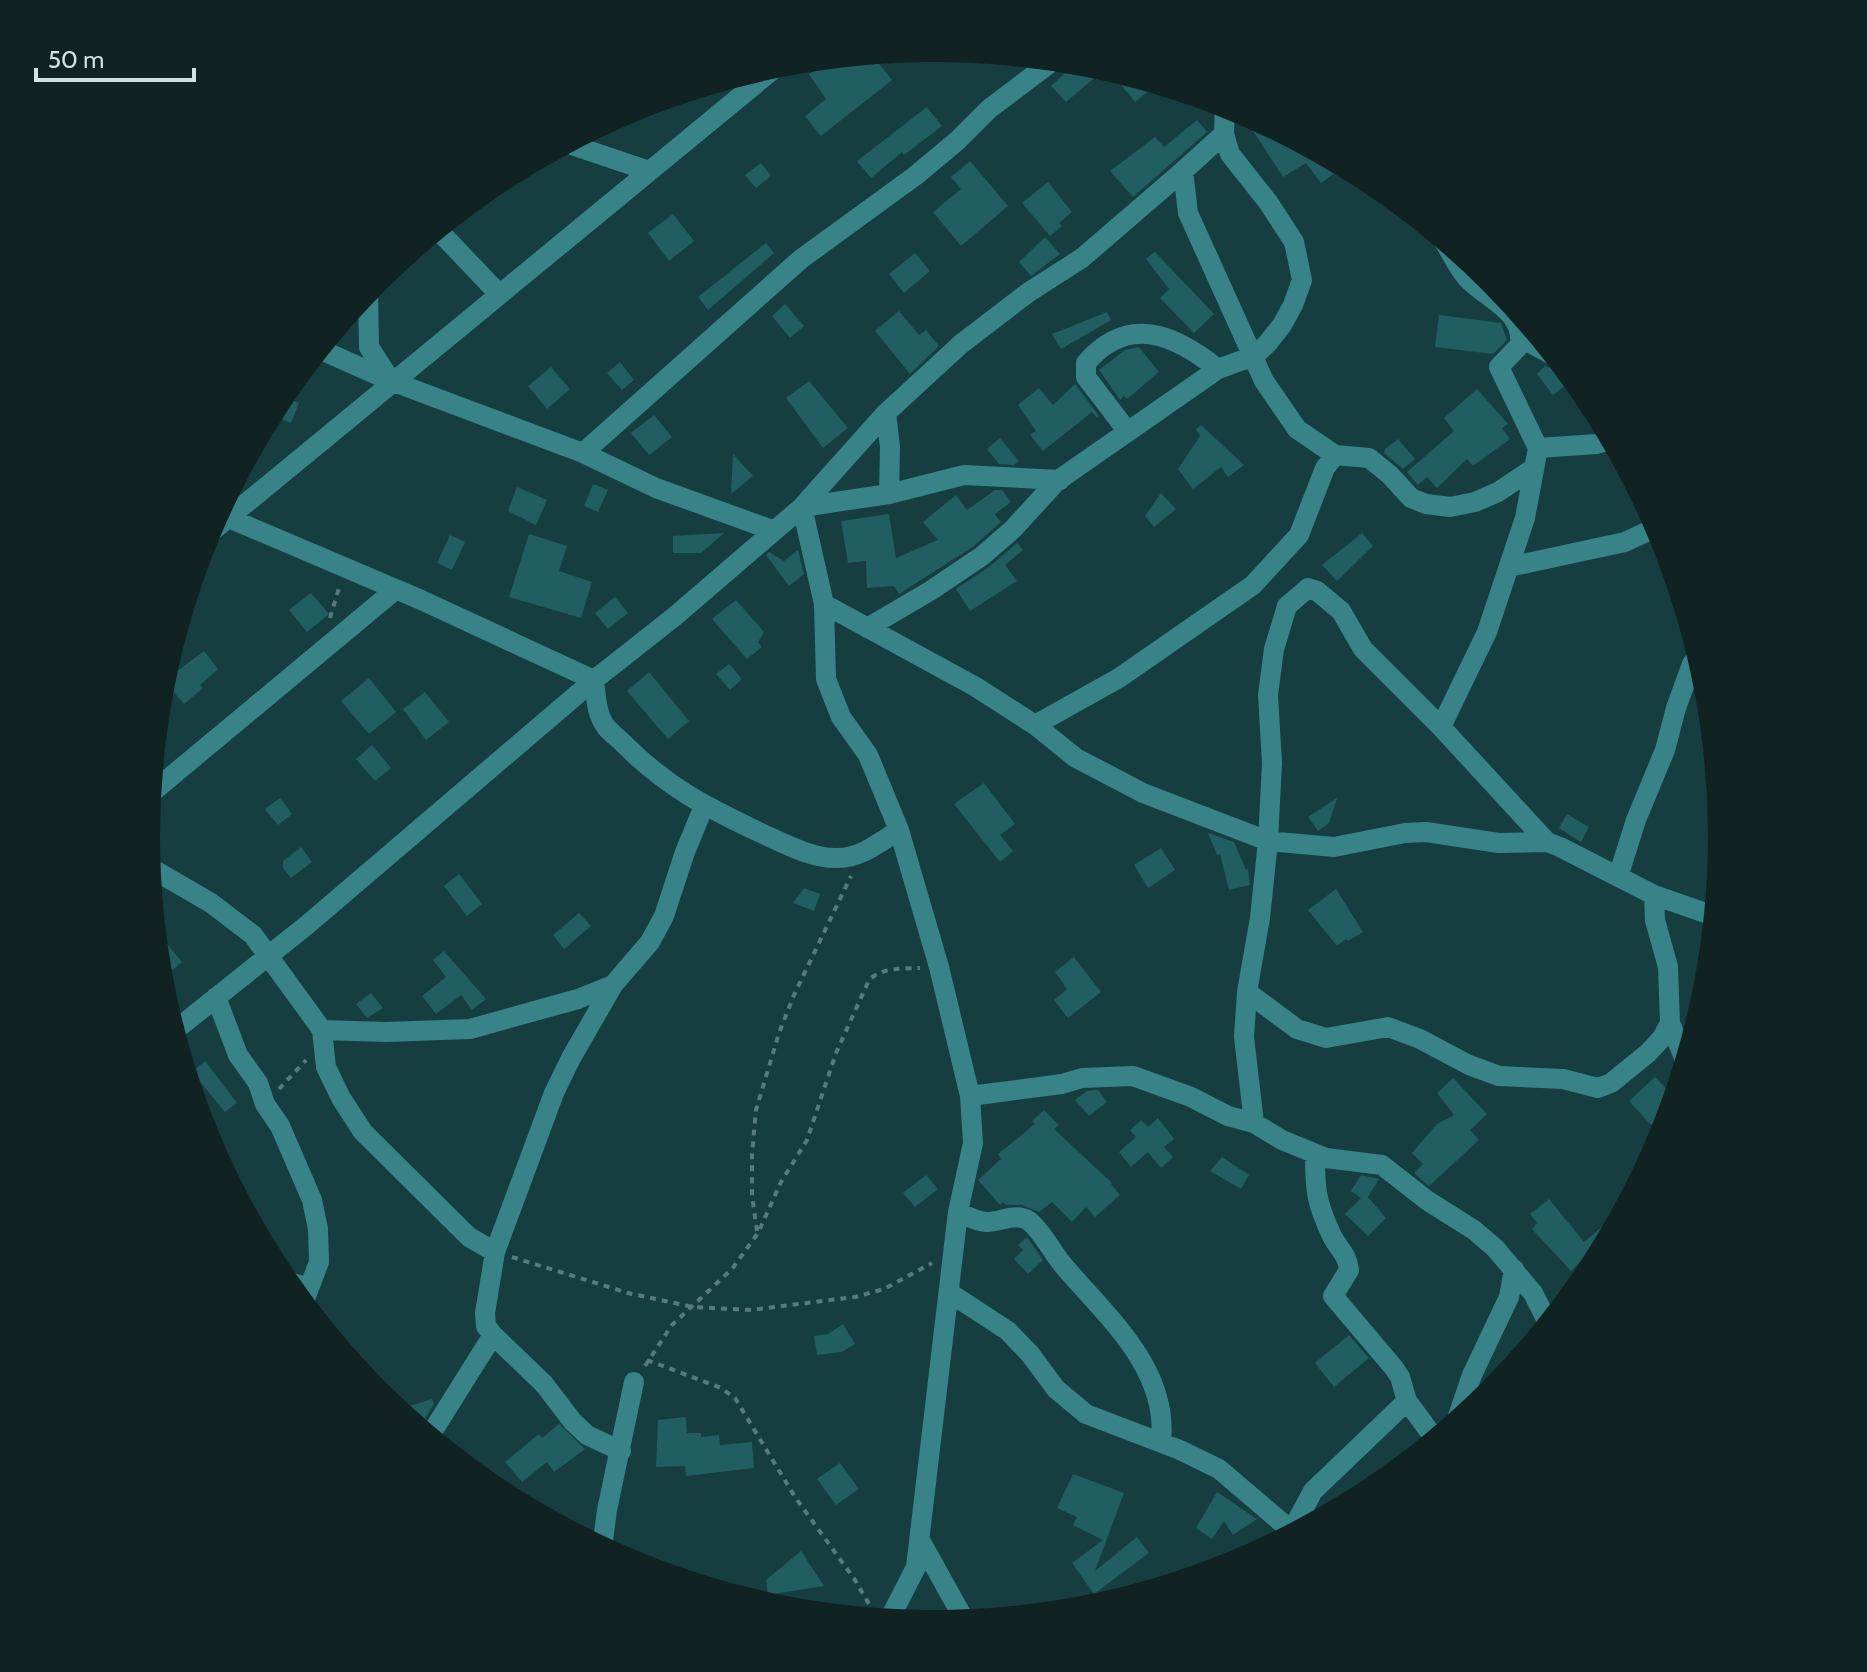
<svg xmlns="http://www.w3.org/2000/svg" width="1867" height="1672" viewBox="0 0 1867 1672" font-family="Cabin,sans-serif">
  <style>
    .building { fill: #205e62 }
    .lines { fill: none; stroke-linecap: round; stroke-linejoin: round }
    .path { stroke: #597a7b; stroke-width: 4; stroke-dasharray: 6 6; stroke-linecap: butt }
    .minor { stroke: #378387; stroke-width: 20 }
  </style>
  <rect width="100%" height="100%" fill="#163e40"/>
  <path class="building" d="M 871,54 L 892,80 L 821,136 L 805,116 L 826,99 L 809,74 L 831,58 Z
    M 1077,62 L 1105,69 L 1066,102 L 1051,86 Z
    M 1109,70 L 1117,72 L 1157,84 L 1135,102 Z
    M 927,107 L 942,126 L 904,155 L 902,152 L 871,178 L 857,161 Z
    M 1240,111 L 1287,136 L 1344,166 L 1321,183 L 1306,163 L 1283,177 Z
    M 1197,120 L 1207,132 L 1133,197 L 1110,171 L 1155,137 L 1164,147 Z
    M 970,161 L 1008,206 L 961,246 L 933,212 L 961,189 L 951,177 Z
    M 761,163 L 771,176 L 756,188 L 745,175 Z
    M 1048,182 L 1072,212 L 1059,223 L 1062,226 L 1050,236 L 1022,203 Z
    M 673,214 L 694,241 L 669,261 L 648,233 Z
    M 1045,237 L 1060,254 L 1031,276 L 1019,262 Z
    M 766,243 L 774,253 L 708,310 L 698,297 Z
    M 1155,252 L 1214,314 L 1194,333 L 1160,298 L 1169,289 L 1146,259 Z
    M 915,253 L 930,271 L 904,293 L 889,274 Z
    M 785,304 L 804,326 L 790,338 L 772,316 Z
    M 899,311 L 919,335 L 926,330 L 939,346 L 910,374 L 875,331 Z
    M 1107,312 L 1111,320 L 1061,349 L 1052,334 Z
    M 1439,315 L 1501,323 L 1507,340 L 1493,354 L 1435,347 Z
    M 1139,347 L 1159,372 L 1127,399 L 1124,396 L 1120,400 L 1099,370 L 1125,350 Z
    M 620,362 L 634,380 L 622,390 L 607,373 Z
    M 1545,366 L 1554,369 L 1562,366 L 1573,379 L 1553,395 L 1537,374 Z
    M 551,367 L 570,389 L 547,409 L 528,386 Z
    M 809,381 L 848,428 L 823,448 L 786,398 Z
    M 1075,384 L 1099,416 L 1097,418 L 1092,412 L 1043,451 L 1030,435 L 1036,431 L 1018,405 L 1039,388 L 1053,405 Z
    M 1477,389 L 1508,424 L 1502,428 L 1510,439 L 1473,466 L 1467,459 L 1437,488 L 1427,477 L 1418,485 L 1407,472 L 1454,431 L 1444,418 Z
    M 281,395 L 299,403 L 291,423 L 272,415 Z
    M 654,415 L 672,437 L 649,455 L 631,433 Z
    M 1201,425 L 1244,465 L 1228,477 L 1221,467 L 1193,489 L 1178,469 L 1200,436 L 1196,429 Z
    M 1000,438 L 1019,461 L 1014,465 L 999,464 L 987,449 Z
    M 1398,439 L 1415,459 L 1403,469 L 1384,453 L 1385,449 Z
    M 733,454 L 753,476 L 731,494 Z
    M 593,484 L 608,490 L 598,512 L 584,506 Z
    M 517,487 L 547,500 L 536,525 L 508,511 Z
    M 995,490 L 1002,490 L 1011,502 L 995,514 L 1001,522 L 974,546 L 899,594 L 894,586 L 867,588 L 866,561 L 848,563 L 841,521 L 889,514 L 896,558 L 938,540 L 923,522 L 956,495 L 967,510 Z
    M 1161,493 L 1176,509 L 1154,527 L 1145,516 Z
    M 724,533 L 701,553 L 673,553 L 673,536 Z
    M 1362,533 L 1373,546 L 1337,581 L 1322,565 Z
    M 529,534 L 567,546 L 559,571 L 592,582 L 581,618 L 509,597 Z
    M 450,535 L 465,542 L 452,570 L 437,563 Z
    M 1017,543 L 1023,550 L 1005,565 L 1017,581 L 970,611 L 956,589 L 989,567 Z
    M 798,550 L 804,574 L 789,586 L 766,555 L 769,552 L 784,561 Z
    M 311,593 L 329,614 L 307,632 L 289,610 Z
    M 615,597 L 628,613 L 608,629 L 595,613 Z
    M 736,600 L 764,632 L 758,642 L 762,647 L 747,659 L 712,619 Z
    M 204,651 L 218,669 L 200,685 L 203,688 L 184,704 L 164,681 Z
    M 729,664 L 742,679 L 730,690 L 716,674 Z
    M 649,672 L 689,721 L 668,739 L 627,691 Z
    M 369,678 L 396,712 L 369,734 L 341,701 Z
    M 425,692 L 449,722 L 426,740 L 403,709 Z
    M 372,745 L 391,768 L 375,781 L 356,759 Z
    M 984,783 L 1015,824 L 1000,835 L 1013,851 L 1000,862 L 954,804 Z
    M 280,798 L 292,814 L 278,825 L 265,809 Z
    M 1337,798 L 1329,823 L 1318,831 L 1308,817 Z
    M 1567,814 L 1589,827 L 1581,842 L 1559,828 Z
    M 1208,833 L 1234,842 L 1246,870 L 1248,869 L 1250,885 L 1229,890 L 1220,854 L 1217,855 Z
    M 301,847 L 312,862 L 291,878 L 283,868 L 283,861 Z
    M 1161,848 L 1175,870 L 1148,888 L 1134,865 Z
    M 459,874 L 482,904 L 467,916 L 444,886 Z
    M 804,888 L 820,894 L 814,911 L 793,903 Z
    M 1336,889 L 1363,932 L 1348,941 L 1346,939 L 1337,946 L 1308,910 Z
    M 579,913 L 591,926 L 564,949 L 553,935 Z
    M 155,929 L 182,962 L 165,976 L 158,967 Z
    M 444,951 L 486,999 L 472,1010 L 461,995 L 436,1014 L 422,996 L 446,977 L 433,960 Z
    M 1074,957 L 1101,992 L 1068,1018 L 1054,1000 L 1067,989 L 1055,972 Z
    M 371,993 L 383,1008 L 367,1018 L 356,1004 Z
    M 205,1061 L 237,1103 L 225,1112 L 192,1072 Z
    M 1655,1077 L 1674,1097 L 1671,1107 L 1651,1125 L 1629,1101 Z
    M 1453,1078 L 1487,1114 L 1470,1130 L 1479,1140 L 1429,1186 L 1414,1173 L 1423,1164 L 1412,1153 L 1437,1124 L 1454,1115 L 1437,1093 Z
    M 1098,1090 L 1107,1102 L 1089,1116 L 1075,1100 L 1087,1091 Z
    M 1044,1110 L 1059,1125 L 1054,1129 L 1112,1183 L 1111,1184 L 1120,1195 L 1095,1217 L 1086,1207 L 1072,1222 L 1052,1202 L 1039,1212 L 1022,1205 L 1006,1205 L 1003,1202 L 1000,1205 L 978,1180 L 1001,1159 L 998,1154 L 1035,1124 L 1032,1121 Z
    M 1158,1118 L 1174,1139 L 1164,1147 L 1173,1157 L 1161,1168 L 1148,1152 L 1131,1167 L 1119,1152 L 1136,1137 L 1130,1130 L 1141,1120 L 1148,1127 Z
    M 1222,1157 L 1249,1175 L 1241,1189 L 1210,1171 Z
    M 926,1175 L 938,1189 L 915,1207 L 903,1193 Z
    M 1361,1175 L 1379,1179 L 1368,1197 L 1386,1218 L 1368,1236 L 1345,1214 L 1361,1198 L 1351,1191 Z
    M 1549,1199 L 1584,1242 L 1622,1211 L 1597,1258 L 1591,1251 L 1571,1271 L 1532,1229 L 1537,1223 L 1530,1214 Z
    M 1027,1237 L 1043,1260 L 1028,1274 L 1014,1259 L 1023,1250 L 1018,1245 Z
    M 843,1324 L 855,1344 L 842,1352 L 817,1355 L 814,1336 L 828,1334 Z
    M 1349,1335 L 1369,1358 L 1334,1387 L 1315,1363 Z
    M 432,1399 L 434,1404 L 419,1428 L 397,1410 Z
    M 686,1417 L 687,1433 L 701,1433 L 701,1437 L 719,1435 L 720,1445 L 752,1442 L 754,1468 L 686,1476 L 685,1466 L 656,1467 L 658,1420 Z
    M 559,1424 L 585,1449 L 554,1472 L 547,1462 L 522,1482 L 505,1462 L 539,1434 L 542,1438 Z
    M 840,1463 L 859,1489 L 836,1505 L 817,1479 Z
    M 1073,1474 L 1124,1493 L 1095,1571 L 1137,1537 L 1149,1553 L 1094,1594 L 1072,1563 L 1103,1540 L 1073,1525 L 1077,1517 L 1057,1508 Z
    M 1217,1492 L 1257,1519 L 1233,1535 L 1224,1521 L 1212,1539 L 1196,1528 Z
    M 801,1551 L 824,1586 L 768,1595 L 766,1580 Z"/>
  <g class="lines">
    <path class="path" d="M 330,618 L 339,588
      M 279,1089 L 306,1060
      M 757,1231 L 752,1196 L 752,1154 L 756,1110 L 779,1033 L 794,995 L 851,876
      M 512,1257 L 628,1293 L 693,1307 L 751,1310 L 855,1297 L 884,1289 L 932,1263
      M 647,1360 L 721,1388 L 735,1398 L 795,1497 L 855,1580 L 873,1611
      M 645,1366 L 672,1325 L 732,1269 L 758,1233 L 781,1182 L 807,1140 L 836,1053 L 869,980 C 883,967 901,969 920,968"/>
    <path class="minor" d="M 1224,134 L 1183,171 L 1188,213 L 1264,381 L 1297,429 L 1335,455 L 1369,458 L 1390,475 L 1411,498 L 1426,504 L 1450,507 L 1475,502 L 1498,492 L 1534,468
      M 566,143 L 649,171
      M 437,229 L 499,294
      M 1443,240 C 1451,252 1457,267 1467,278 C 1486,299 1524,310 1520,345 L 1499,367 L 1538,448
      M 368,289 L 369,347 L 391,381
      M 1521,338 L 1554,356
      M 319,349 L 391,381 L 583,453 L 656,488 L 772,530
      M 1128,432 L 1086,377 L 1086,363 C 1128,314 1174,334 1218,369
      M 583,453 L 801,259 L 915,176 L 957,141 L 989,109 L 1054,60
      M 889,494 L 964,475 L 1060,480
      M 802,507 L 824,604 L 826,679 L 841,717 L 868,755 L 899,830 L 939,967 L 970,1096 L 973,1143 L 958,1212 L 916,1567 L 889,1620
      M 802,507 L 889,494 L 890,447 L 886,413 L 961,344 L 1029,292 L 1082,258 L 1183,171
      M 217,513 L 419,599 L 594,680 C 596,695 596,714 606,727 C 611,733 618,738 624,744 C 668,788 706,807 763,834 C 785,844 813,859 838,858 C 861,858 880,842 899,830
      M 205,537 L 781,63
      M 1509,567 L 1625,542 L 1657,527
      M 824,604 L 976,687 L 1035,725 L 1076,758 L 1143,793 L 1268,841 L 1334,847 L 1405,833 L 1426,832 L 1499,843 L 1547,842 L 1560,847 L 1654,895 L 1655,920 L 1668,967 L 1670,1023 L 1662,1038 L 1648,1053 L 1611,1083 L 1598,1088 L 1563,1079 L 1499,1076 L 1469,1065 L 1420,1039 L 1388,1027 L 1326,1038 L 1297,1029 L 1247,992
      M 867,628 L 930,591 L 982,556 L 1013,529 L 1057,481 L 1218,369 L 1254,356 L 1267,344 L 1282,325 L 1293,305 L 1302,280 L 1294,242 L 1268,202 L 1230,154 L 1224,134 L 1225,105
      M 1035,725 L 1119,678 L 1253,585 L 1299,535 L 1325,468 L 1335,455
      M 1441,727 L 1487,632 L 1525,518 L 1538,448 L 1597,444 L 1611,440
      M 150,794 L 395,590
      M 149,867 L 211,903 L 253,935 L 322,1030 L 326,1067 L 341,1098 L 363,1132 L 469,1237 L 495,1252
      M 1618,877 L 1636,820 L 1665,750 L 1676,708 L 1692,664 L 1698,655
      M 1654,895 L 1714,916
      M 613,985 L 571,1058 L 554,1093 L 495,1252 L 485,1313 L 486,1326 L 493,1335 L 544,1384 L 573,1422 L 587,1435 L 621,1451
      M 216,997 L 238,1055 L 258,1083 L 265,1104 L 280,1126 L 312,1200 L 318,1229 L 319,1262 L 303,1304
      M 1670,1023 L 1685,1060
      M 322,1030 L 386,1032 L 470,1029 L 578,999 L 613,985 L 650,942 L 664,916 L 685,852 L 704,806
      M 173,1032 L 307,925 L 594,680 L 674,617 L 802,507 L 886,413
      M 970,1096 L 1062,1084 L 1082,1078 L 1133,1076 L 1191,1097 L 1228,1116 L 1254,1123 L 1282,1140 L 1326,1158 L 1382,1165 L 1428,1201 L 1474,1230 L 1495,1248 L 1533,1293 L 1548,1323
      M 1254,1123 L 1244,1037 L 1247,992 L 1260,918 L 1268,841 L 1272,763 L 1268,695 L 1274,649 L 1287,606 L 1308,588 L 1317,591 L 1341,611 L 1363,649 L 1441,727 L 1547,842
      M 1315,1154 C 1315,1190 1316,1202 1332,1236 C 1339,1250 1347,1253 1349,1270 L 1333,1296 L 1394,1368 L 1400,1377 L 1407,1401 L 1435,1439
      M 958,1212 C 967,1216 977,1222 987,1222 C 1001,1222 1016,1212 1029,1221 C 1042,1231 1052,1252 1063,1265 C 1106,1316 1169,1368 1161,1442
      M 283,1280 L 309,1288
      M 950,1293 L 1008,1331 L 1030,1354 L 1056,1389 L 1086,1414 L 1180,1450 L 1219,1469 L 1294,1533
      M 1456,1422 L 1472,1375 L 1509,1297 L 1514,1269
      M 429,1437 L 493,1335
      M 1292,1530 L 1313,1491 L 1407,1401
      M 920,1540 L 965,1621
      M 602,1548 L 607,1510 L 634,1382"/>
  </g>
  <path d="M0 0H1867V1672H0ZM160 836a774 774 0 1 1 1548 0a774 774 0 1 1-1548 0Z" fill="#112223" fill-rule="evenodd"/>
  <path d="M36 68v12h158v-12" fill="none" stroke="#cfe4e5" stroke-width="4"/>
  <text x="48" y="68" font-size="24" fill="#cfe4e5" stroke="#112223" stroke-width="6" paint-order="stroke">50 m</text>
</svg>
